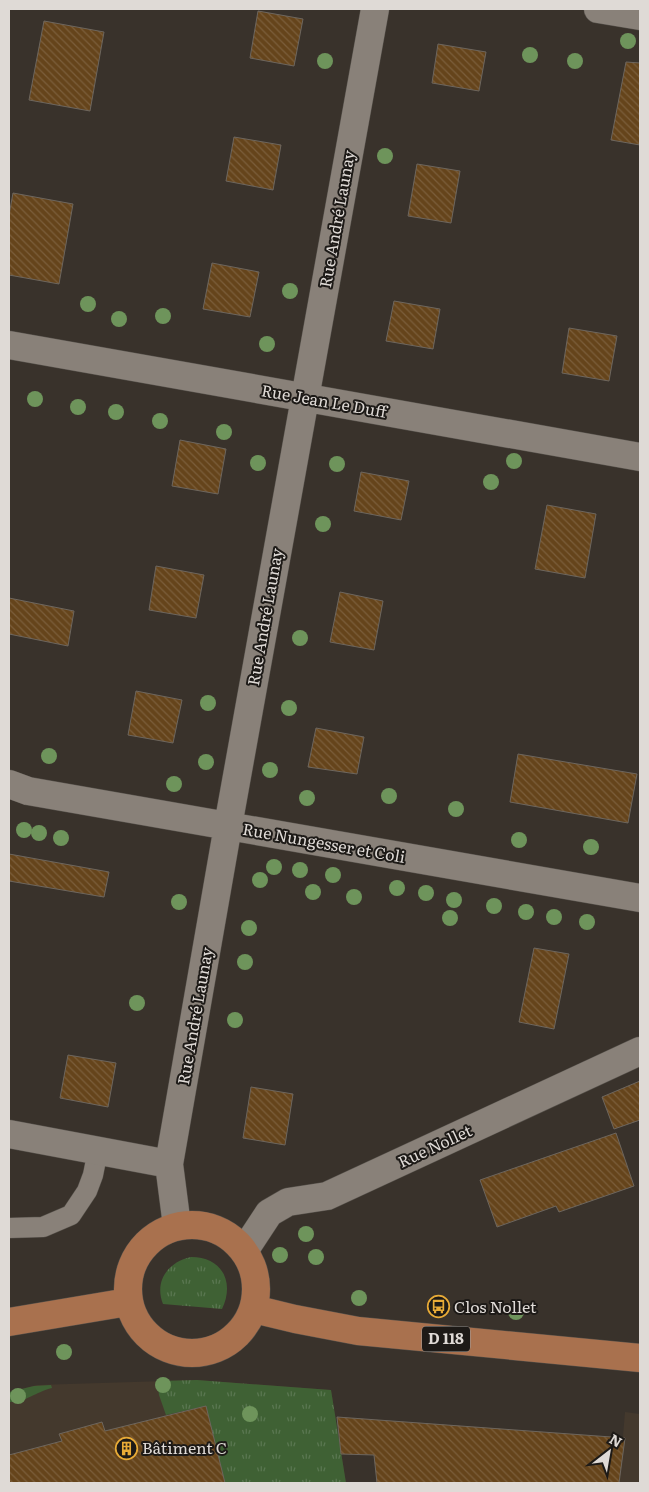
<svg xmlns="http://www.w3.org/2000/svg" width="649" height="1492" viewBox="0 0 649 1492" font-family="Literata,serif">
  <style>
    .built { fill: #44392d }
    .grass { fill: url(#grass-tufts) }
    .building { fill: url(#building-back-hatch); stroke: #6d665e }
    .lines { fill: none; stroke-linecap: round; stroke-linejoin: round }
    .service-casing { stroke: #55504a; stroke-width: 21 }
    .minor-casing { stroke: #55504a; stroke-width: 29 }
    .primary-casing { stroke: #55504a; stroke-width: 29 }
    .service { stroke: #898179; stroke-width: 20 }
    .minor { stroke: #898179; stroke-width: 28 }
    .primary { stroke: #a9714e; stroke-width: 28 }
    .tree { fill: #6e945b }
    .labels { text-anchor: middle; stroke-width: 4; stroke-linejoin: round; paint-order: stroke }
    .shield { fill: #1d1a17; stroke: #a5a09d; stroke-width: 1 }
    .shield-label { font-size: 15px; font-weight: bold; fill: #dfdad6 }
    .street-label { font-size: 16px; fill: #dfdad6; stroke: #1d1a17 }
    .poi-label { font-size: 16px; fill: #dfdad6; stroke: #1d1a17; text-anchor: start }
  </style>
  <defs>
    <pattern id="grass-tufts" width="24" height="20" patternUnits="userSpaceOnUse" patternTransform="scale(1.25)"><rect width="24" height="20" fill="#3f6134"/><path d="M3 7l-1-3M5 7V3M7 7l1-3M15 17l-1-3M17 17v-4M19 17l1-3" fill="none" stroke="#5a7751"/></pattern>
    <pattern id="building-back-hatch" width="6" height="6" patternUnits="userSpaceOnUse" patternTransform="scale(1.25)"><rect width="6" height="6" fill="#65441b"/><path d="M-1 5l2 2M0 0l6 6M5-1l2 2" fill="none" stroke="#7b5e3b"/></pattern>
  </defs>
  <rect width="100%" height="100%" fill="#39322b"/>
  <path class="built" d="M 197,1380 L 331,1390 L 346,1483 L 9,1483 L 9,1392 L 37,1385 Z
    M 625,1412 L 640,1414 L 640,1483 L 619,1483 Z"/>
  <path class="grass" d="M 191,1257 C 222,1257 235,1282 222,1309 L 163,1304 C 154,1281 168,1262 191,1257 Z
    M 197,1380 L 331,1390 L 346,1483 L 225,1483 L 206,1406 L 166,1415 L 159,1395 L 157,1381 Z
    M 51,1385 L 52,1388 C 35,1392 27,1402 9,1402 L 9,1392 L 34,1386 Z"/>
  <path class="building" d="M 258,11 L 303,19 L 294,66 L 250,58 Z
    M 44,21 L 104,32 L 90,111 L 29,100 Z
    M 438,44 L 486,52 L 479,91 L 432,83 Z
    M 626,62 L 640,63 L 640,145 L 611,140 Z
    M 234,137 L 281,145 L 273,190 L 226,181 Z
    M 417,164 L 460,171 L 451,223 L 408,216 Z
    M 13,193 L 73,204 L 59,284 L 9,275 L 9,215 Z
    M 212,263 L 259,272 L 250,317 L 203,309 Z
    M 394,301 L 440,309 L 433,349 L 386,341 Z
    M 569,328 L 617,336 L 609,381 L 562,373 Z
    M 180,440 L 226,449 L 218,494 L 172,486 Z
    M 361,472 L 409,481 L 401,520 L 354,511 Z
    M 547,505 L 596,514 L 585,578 L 535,569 Z
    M 156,566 L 204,575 L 196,618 L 149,610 Z
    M 340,592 L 383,601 L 374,650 L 330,642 Z
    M 9,598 L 74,611 L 68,646 L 9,634 Z
    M 136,691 L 182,700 L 173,743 L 128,735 Z
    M 316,728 L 364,737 L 357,774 L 308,767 Z
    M 518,754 L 637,774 L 628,823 L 510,802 Z
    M 9,854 L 109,872 L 104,897 L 9,881 Z
    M 534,948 L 569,954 L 554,1029 L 519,1022 Z
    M 68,1055 L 116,1063 L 108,1107 L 60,1098 Z
    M 640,1081 L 640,1120 L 614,1129 L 602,1097 Z
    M 251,1087 L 293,1094 L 285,1145 L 243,1138 Z
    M 616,1133 L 634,1186 L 559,1212 L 556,1206 L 497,1227 L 480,1180 Z
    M 206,1406 L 225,1483 L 9,1483 L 9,1455 L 62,1441 L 59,1434 L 102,1422 L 105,1431 Z
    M 337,1417 L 625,1438 L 619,1483 L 377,1483 L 374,1455 L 341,1454 Z"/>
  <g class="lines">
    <defs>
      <path id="service" d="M 9,1228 L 43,1227 L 71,1215 L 87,1191 L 93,1175 L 98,1150"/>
      <path id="minor" d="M 598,9 L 640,16
        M 9,345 L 640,457
        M 9,784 L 28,791 L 640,898
        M 9,1134 L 169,1164
        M 177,1226 L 169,1164 L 228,826 L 375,9
        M 244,1251 L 269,1213 L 288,1202 L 327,1196 L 640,1051"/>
      <path id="primary" d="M128 1289a64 64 0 1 1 128 0a64 64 0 1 1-128 0Z
        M 254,1309 L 295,1319 L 358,1331 L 640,1358
        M 9,1322 L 128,1302"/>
    </defs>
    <use href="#service" class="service-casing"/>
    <use href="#minor" class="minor-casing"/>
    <use href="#primary" class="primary-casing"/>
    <use href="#service" class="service"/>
    <use href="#minor" class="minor"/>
    <use href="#primary" class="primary"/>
  </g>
  <g class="tree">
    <circle cx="628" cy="41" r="8"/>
    <circle cx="530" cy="55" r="8"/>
    <circle cx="325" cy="61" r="8"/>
    <circle cx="575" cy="61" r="8"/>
    <circle cx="385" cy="156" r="8"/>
    <circle cx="290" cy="291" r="8"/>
    <circle cx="88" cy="304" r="8"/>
    <circle cx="163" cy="316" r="8"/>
    <circle cx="119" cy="319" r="8"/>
    <circle cx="267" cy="344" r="8"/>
    <circle cx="35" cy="399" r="8"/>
    <circle cx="78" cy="407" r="8"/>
    <circle cx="116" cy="412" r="8"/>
    <circle cx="160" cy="421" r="8"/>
    <circle cx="224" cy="432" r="8"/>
    <circle cx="514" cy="461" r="8"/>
    <circle cx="258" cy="463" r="8"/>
    <circle cx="337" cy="464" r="8"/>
    <circle cx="491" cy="482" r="8"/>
    <circle cx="323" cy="524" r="8"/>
    <circle cx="300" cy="638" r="8"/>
    <circle cx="208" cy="703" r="8"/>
    <circle cx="289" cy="708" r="8"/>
    <circle cx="49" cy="756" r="8"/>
    <circle cx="206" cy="762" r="8"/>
    <circle cx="270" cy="770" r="8"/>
    <circle cx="174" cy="784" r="8"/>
    <circle cx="389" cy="796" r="8"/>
    <circle cx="307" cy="798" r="8"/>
    <circle cx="456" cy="809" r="8"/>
    <circle cx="24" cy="830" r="8"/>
    <circle cx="39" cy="833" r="8"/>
    <circle cx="61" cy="838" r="8"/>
    <circle cx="519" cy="840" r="8"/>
    <circle cx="591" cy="847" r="8"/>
    <circle cx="274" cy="867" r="8"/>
    <circle cx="300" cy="870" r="8"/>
    <circle cx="333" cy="875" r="8"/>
    <circle cx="260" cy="880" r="8"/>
    <circle cx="397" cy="888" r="8"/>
    <circle cx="313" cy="892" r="8"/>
    <circle cx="426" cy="893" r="8"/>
    <circle cx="354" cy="897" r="8"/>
    <circle cx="454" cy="900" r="8"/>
    <circle cx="179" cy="902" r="8"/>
    <circle cx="494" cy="906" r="8"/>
    <circle cx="526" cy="912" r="8"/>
    <circle cx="554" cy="917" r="8"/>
    <circle cx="450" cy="918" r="8"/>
    <circle cx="587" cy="922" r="8"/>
    <circle cx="249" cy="928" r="8"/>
    <circle cx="245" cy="962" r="8"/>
    <circle cx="137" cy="1003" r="8"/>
    <circle cx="235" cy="1020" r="8"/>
    <circle cx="306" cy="1234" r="8"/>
    <circle cx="280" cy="1255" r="8"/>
    <circle cx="316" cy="1257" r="8"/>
    <circle cx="359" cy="1298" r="8"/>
    <circle cx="516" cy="1312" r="8"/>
    <circle cx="64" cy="1352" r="8"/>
    <circle cx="163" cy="1385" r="8"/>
    <circle cx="18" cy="1396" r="8"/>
    <circle cx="250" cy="1414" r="8"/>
  </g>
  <defs>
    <symbol id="bus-ring" viewBox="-11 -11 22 22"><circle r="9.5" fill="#1d1a17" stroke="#e8ab37" stroke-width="1.5"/><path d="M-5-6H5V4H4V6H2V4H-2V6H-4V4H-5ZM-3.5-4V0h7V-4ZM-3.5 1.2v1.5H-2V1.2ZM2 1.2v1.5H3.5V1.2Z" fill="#e8ab37"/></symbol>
    <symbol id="building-ring" viewBox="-11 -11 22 22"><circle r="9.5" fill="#1d1a17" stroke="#e8ab37" stroke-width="1.5"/><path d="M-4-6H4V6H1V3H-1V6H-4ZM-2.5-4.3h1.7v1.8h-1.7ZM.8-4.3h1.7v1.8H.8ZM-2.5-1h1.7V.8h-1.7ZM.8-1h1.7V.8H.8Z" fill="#e8ab37"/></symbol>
  </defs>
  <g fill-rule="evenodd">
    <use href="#bus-ring" x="426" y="1294" width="25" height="25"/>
    <use href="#building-ring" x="114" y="1436" width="25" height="25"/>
  </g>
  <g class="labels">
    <rect class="shield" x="422" y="1326.5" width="48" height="25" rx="4"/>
    <g class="shield-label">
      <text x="446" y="1344">D 118</text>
    </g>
    <g class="street-label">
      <text transform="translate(337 219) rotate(-80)" y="6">Rue André Launay</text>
      <text transform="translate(324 401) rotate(10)" y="6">Rue Jean Le Duff</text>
      <text transform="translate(265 617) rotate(-80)" y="6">Rue André Launay</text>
      <text transform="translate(324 843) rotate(10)" y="6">Rue Nungesser et Coli</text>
      <text transform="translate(195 1016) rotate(-80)" y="6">Rue André Launay</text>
      <text transform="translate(435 1146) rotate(-25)" y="6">Rue Nollet</text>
    </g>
    <g class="poi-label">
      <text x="454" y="1313">Clos Nollet</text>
      <text x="142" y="1454">Bâtiment C</text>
    </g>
  </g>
  <rect width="649" height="1492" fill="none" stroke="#dfdad6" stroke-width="20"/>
  <g transform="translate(609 1452) rotate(31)" stroke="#1d1a17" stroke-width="4" paint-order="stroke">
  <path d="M0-4L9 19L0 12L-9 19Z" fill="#dfdad6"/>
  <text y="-8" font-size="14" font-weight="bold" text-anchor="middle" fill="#dfdad6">N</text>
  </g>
</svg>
